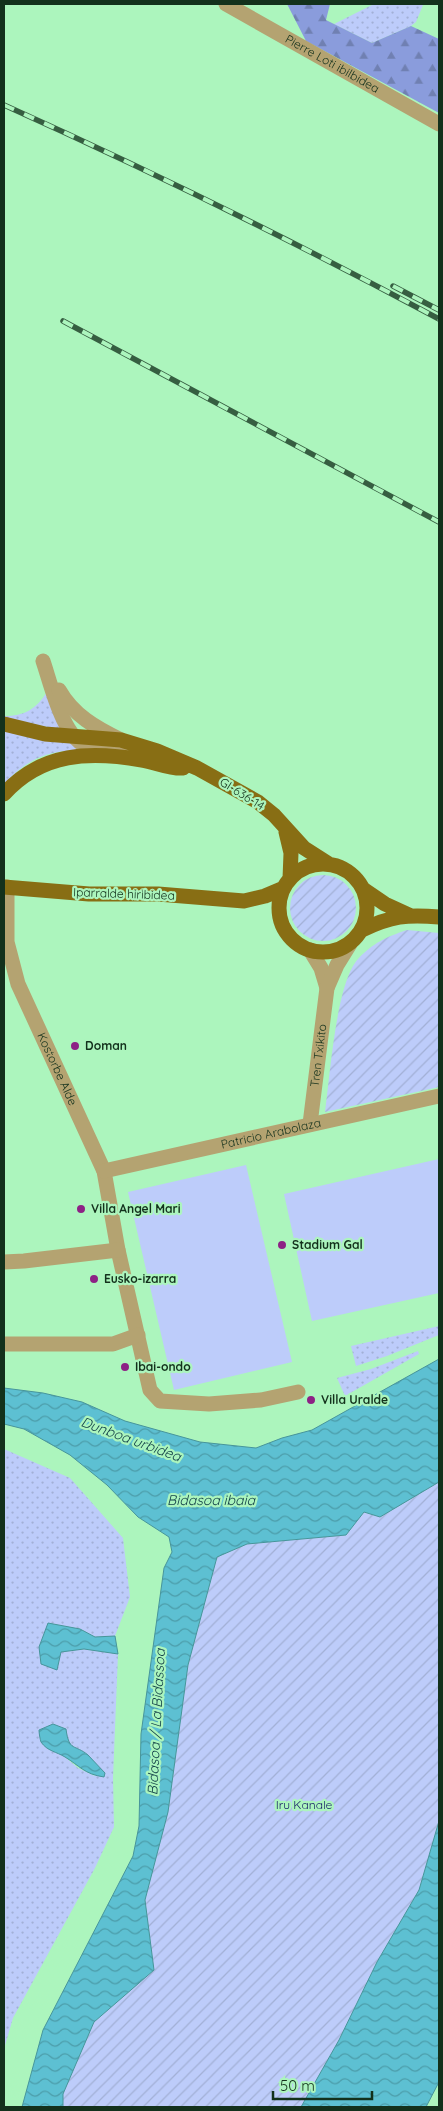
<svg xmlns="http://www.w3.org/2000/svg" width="443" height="2111" viewBox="0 0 443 2111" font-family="Quicksand,sans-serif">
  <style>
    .grass { fill: url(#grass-dots); fill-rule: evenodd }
    .forest { fill: url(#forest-firs) }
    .garden { fill: url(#garden-furrows) }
    .pitch { fill: #bdccfa }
    .water { fill: url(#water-waves); stroke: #47959b }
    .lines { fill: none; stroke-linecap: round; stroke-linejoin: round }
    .minor { stroke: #b4a371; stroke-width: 15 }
    .primary { stroke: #886e14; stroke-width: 15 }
    .rail-casing { stroke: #365e41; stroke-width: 5.5 }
    .rail { stroke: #acf5bd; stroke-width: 4; stroke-dasharray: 11; stroke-linecap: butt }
    .poi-dot { fill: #8d2185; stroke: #acf5bd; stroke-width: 2 }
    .labels { text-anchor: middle; stroke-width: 4.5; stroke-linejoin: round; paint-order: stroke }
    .street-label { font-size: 12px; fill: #13311c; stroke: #acf5bd }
    .poi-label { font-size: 12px; font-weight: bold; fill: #13311c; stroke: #acf5bd; text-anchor: start }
    .park-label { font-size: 12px; fill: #171e67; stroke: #acf5bd }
    .water-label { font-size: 14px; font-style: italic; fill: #134149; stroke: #acf5bd }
  </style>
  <defs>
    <pattern id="grass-dots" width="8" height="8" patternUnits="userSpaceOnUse" patternTransform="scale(1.25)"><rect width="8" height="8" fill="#bdccfa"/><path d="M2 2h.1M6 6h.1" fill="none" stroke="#a2b0d6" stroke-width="1.8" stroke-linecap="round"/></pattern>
    <pattern id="forest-firs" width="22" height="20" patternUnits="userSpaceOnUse" patternTransform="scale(1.25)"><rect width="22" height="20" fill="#8a9cdc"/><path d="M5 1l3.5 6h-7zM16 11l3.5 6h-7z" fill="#7080b2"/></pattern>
    <pattern id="garden-furrows" width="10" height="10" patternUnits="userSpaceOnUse" patternTransform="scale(1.25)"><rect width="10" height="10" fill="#bdccfa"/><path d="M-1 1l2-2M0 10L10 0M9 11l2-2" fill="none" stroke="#a2b0d6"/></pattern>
    <pattern id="water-waves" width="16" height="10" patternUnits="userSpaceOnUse" patternTransform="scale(1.25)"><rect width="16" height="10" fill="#5dc0d2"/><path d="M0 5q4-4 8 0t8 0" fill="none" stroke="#4c9daa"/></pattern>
  </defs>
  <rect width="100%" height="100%" fill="#acf5bd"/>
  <path class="grass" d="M 374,4 L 420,4 L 423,5 L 416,22 L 411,26 L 372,43 L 334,24 Z
    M 47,692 L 64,730 L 4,719 L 4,716 C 25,716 36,709 47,692 Z
    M 4,729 L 70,739 L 85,750 C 50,750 29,757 4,784 Z
    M 439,1326 L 439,1335 L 387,1356 L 356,1366 L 351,1346 Z
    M 418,1351 L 419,1354 L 345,1396 L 337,1378 L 371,1369 Z
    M 4,1449 L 70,1478 L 123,1538 L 130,1597 L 115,1636 L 95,1637 L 80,1629 L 48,1623 L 57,1669 L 61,1652 L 84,1649 L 118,1654 L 113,1778 L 114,1827 L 95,1868 L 13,2018 L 4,2049 ZM 67,1739 L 73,1748 L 86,1754 L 95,1776 L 78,1768 L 65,1757 Z"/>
  <path class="forest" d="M 287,4 L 330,4 L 326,20 L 372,43 L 411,26 L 439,39 L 439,113 L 306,41 Z"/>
  <path class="garden" d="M290 908a33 33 0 1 1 66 0a33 33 0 1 1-66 0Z
    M 407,930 L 439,933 L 439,1087 L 325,1112 C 330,1077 336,983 358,959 C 373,943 386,937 407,930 Z
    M 439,1482 L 439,1821 L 419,1890 L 377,1962 L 339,2040 L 301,2107 L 63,2107 L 63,2094 L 94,2022 L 154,1970 L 145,1900 L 168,1812 L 188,1665 L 217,1557 L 247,1544 L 346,1535 L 364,1512 L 380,1517 Z"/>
  <path class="pitch" d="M 439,1159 L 439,1293 L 312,1321 L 284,1194 Z
    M 246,1165 L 292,1362 L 174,1390 L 128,1192 Z"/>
  <path class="water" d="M 439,1359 L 439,1482 L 380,1517 L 364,1512 L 346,1535 L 247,1544 L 217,1557 L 188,1665 L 168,1812 L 145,1900 L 154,1970 L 94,2022 L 63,2094 L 63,2107 L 22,2107 L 43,2030 L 133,1856 L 139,1826 L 141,1734 L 164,1568 L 172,1552 L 169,1537 L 138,1517 L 107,1485 L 70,1455 L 24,1429 L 4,1424 L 4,1388 L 43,1393 L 82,1402 L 125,1421 L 200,1442 L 256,1448 L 282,1438 L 312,1430 Z
    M 48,1623 L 80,1629 L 95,1637 L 115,1636 L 118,1654 L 84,1649 L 61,1652 L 57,1670 L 41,1664 L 39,1647 Z
    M 53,1724 L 66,1729 C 69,1752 75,1744 88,1755 C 94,1761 99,1767 105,1773 L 104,1777 C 84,1774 80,1766 65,1757 C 57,1752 47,1751 41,1742 C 40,1739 39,1733 39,1730 Z
    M 439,1821 L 439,2082 L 426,2107 L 301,2107 L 339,2040 L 377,1962 L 419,1890 Z"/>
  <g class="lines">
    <g class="minor">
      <path id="s1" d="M 226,4 L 439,124"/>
      <path d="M 43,661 C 51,684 63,740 89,747 C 104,751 122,750 138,753"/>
      <path d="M 59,690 C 73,715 96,728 121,740"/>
      <path id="s2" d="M 7,887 L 7,942 L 18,984 L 104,1171 L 118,1250 L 150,1390 L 160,1401 L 209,1404 L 261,1400 L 298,1392"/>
      <path d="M 310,950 L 321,968 L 327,988"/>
      <path id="s3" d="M 310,1124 L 327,988 L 337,965 L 350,944"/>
      <path id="s4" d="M 104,1171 L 439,1096"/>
      <path d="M 4,1262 L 24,1261 L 118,1250"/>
      <path d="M 4,1344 L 113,1344 L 138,1335"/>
    </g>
    <path class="primary" d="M 4,724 L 45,734 L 121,740 L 157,751 L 197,768 L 258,802 L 274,815 L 304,848 L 329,864
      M 4,794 C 42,752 90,751 142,760 C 155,762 170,769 183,768
      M 286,832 L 291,853 L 290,879
      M279 908a44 44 0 1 1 88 0a44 44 0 1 1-88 0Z
      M 4,887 L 89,894 L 158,894 L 244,901 L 265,896 L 284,888
      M 363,889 L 385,904 L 409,915
      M 362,930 C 391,916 407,914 439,917"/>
    <defs>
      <path id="rail" d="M 4,105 C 151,171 297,243 439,319
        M 393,286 L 439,310
        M 63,321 L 439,522"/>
    </defs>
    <use href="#rail" class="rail-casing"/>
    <use href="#rail" class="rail"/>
  </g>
  <g class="poi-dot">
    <circle cx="75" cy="1046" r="5"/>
    <circle cx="81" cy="1209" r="5"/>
    <circle cx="282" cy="1245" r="5"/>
    <circle cx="94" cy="1279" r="5"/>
    <circle cx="125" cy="1367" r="5"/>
    <circle cx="311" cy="1400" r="5"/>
  </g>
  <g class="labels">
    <g class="street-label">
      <text dy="4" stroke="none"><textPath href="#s1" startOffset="122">Pierre Loti ibilbidea</textPath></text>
      <text transform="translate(242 794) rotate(32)" y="4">GI-636-14</text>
      <text transform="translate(124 894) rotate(2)" y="4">Iparralde hiribidea</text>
      <text dy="4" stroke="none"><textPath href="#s3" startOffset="69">Tren Txikito</textPath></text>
      <text dy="4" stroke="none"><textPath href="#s2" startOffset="192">Kostorbe Alde</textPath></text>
      <text dy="4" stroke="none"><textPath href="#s4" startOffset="171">Patricio Arabolaza</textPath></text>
    </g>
    <g class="poi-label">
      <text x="85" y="1050">Doman</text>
      <text x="91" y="1213">Villa Angel Mari</text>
      <text x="292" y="1249">Stadium Gal</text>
      <text x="104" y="1283">Eusko-izarra</text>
      <text x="135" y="1371">Ibai-ondo</text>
      <text x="321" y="1404">Villa Uralde</text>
    </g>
    <g class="park-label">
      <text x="304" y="1809">Iru Kanale</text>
    </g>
    <g class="water-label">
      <text transform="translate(131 1439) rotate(20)" y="5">Dunboa urbidea</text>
      <text x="211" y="1505">Bidasoa ibaia</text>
      <text transform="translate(156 1722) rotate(-87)" y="5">Bidasoa / La Bidassoa</text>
    </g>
  </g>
  <rect width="443" height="2111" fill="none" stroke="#13311c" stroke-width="10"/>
  <path d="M273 2091v8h99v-8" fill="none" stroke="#13311c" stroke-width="2.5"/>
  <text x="280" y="2091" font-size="15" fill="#13311c" stroke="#acf5bd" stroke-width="4" paint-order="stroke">50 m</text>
</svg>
